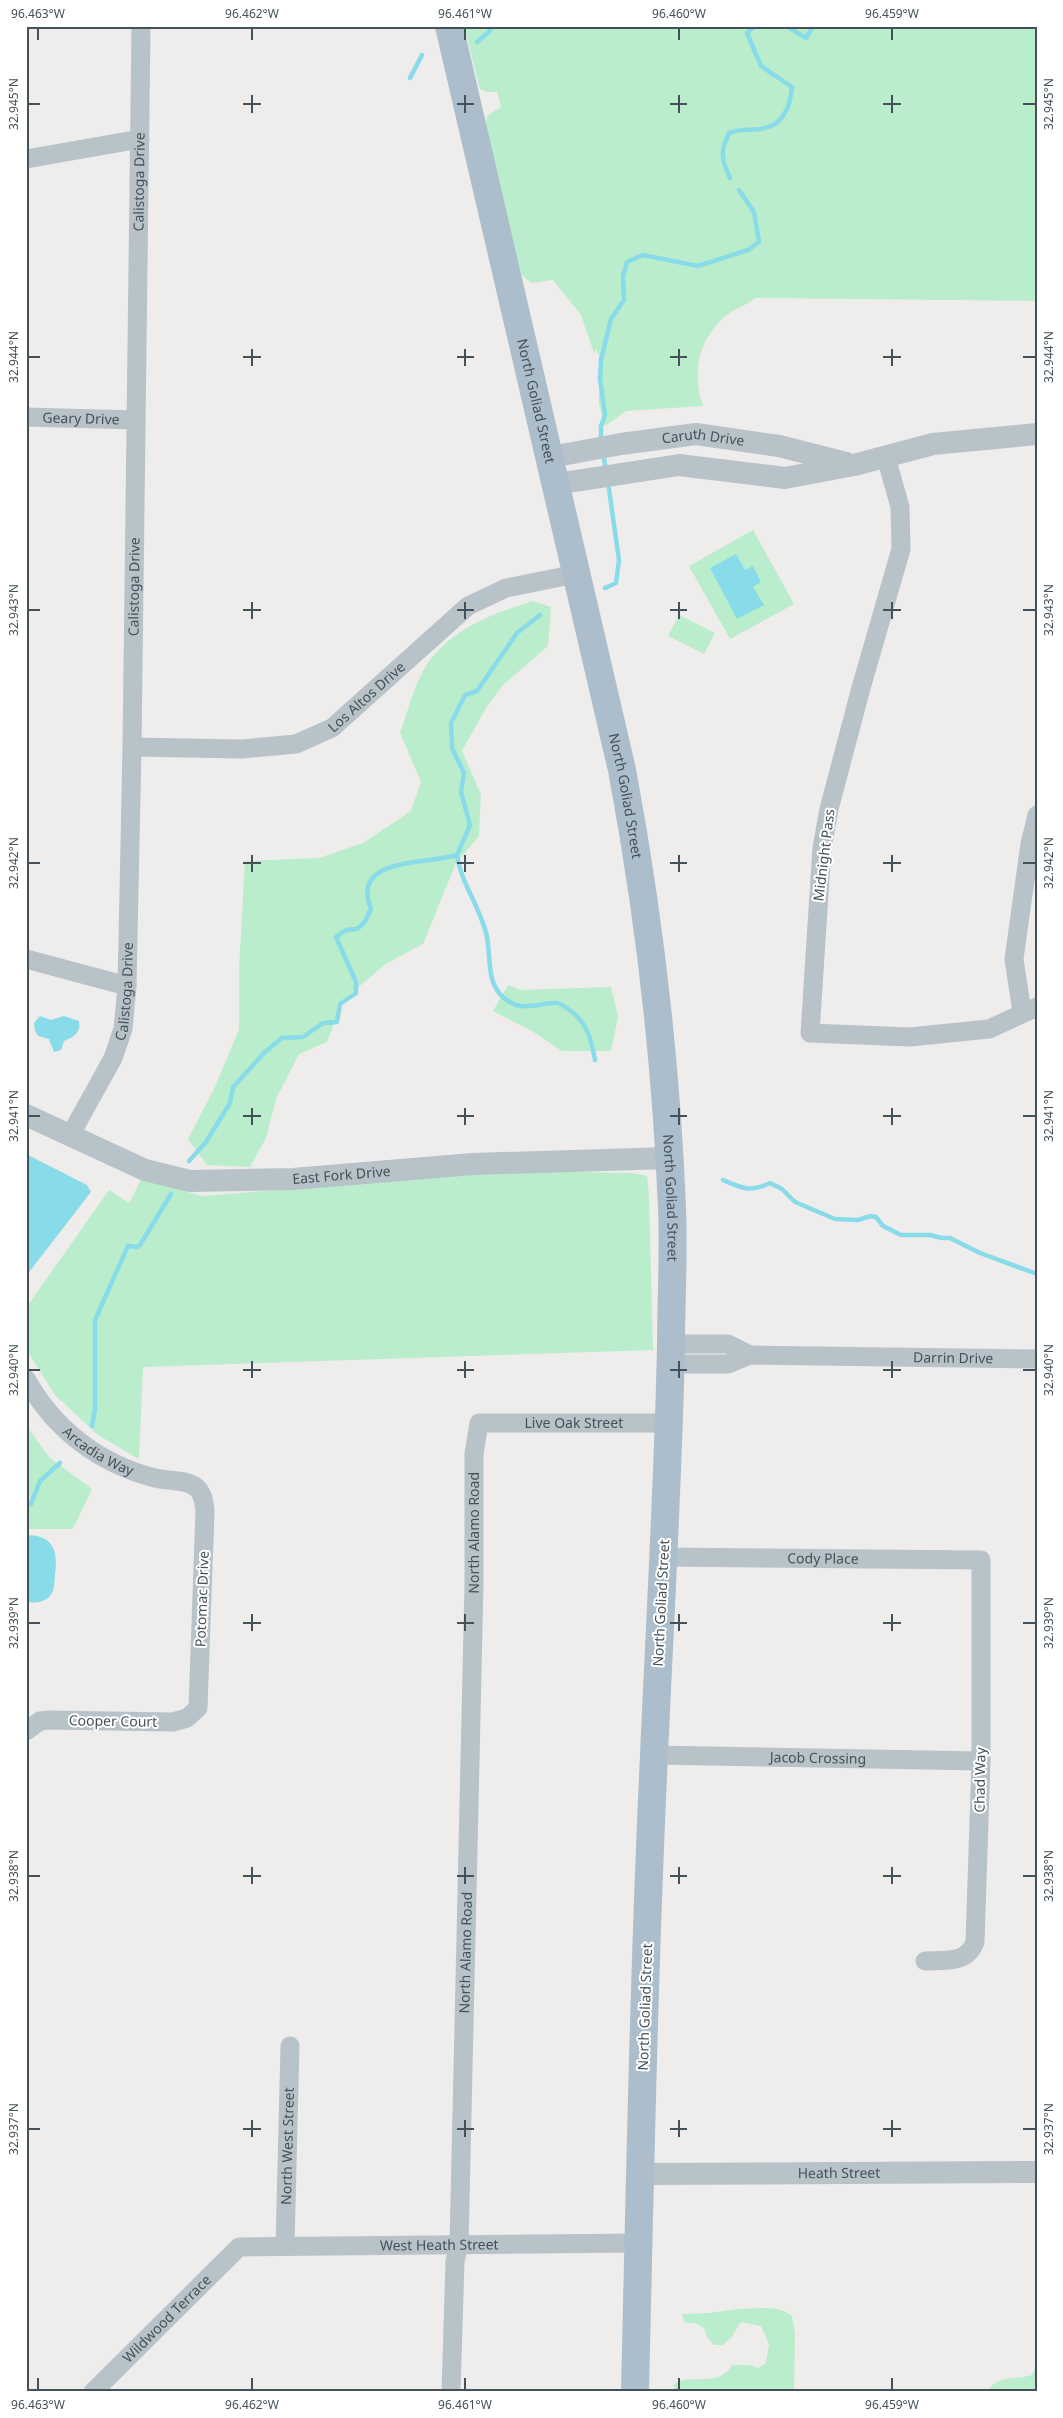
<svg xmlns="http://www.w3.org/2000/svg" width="1063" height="2418" viewBox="0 0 1063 2418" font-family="'Noto Sans',sans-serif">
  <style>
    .green { fill: #baedcb }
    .water { fill: #88dbe9 }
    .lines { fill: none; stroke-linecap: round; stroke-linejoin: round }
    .stream { stroke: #88dbe9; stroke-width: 4.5 }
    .minor { stroke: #b8c2c9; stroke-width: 19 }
    .tertiary { stroke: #b8c2c9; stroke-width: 22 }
    .primary { stroke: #acbecb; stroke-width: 28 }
    .ticks { fill: none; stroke: #455159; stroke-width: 2 }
    .labels { text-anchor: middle; stroke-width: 4; stroke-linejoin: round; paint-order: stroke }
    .street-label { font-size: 14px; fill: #455159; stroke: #fff }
    .neatline { fill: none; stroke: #455159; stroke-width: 2 }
    .ticks-label { font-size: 12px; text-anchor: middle; fill: #455159 }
  </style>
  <rect width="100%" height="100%" fill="#efecec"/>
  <path class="green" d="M 464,26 L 1037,26 L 1037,301 L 755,298 C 748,305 736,308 728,314 C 699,337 691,372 703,406 L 626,411 L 605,426 L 599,404 L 599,355 L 596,349 L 594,353 L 581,315 L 553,280 L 531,283 L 521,274 L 486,126 L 487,116 L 501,107 L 497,92 L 487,92 L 480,89 Z
    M 753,530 L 794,604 L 730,639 L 689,566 Z
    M 533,601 L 551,607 L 548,646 L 503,685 L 486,708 L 462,751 L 481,795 L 479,836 L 456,863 L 423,944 L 387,963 L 343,1000 L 327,1042 L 299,1054 L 276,1099 L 266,1138 L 250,1167 L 207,1165 L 188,1139 L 214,1089 L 239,1030 L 239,970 L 245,861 L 319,858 L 363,843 L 411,811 L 421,782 L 400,733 C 407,714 412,693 421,675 C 442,632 491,614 533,601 Z
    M 679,615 L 715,633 L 704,654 L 668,636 Z
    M 508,985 L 520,990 L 611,987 L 618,1017 L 611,1051 L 562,1051 L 532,1031 L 493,1011 Z
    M 519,1171 L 633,1173 L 647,1176 L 649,1195 L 653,1350 L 143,1367 L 139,1459 L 98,1435 L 55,1395 L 26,1349 L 26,1308 L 109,1190 L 129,1203 L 142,1178 L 201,1196 Z
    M 26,1425 L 49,1457 L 92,1489 L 73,1529 L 26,1529 Z
    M 737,2309 C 755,2309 778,2304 792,2316 L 795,2334 L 794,2392 L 761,2390 L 677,2392 L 673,2385 C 693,2371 716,2390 732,2365 L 750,2365 L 758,2368 L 766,2363 L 769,2344 L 761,2326 L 741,2322 L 731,2338 L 723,2345 L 714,2345 L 707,2337 L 704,2328 L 695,2323 L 685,2323 L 682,2314 L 710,2313 Z
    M 1037,2365 L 1037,2392 L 988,2392 C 994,2375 1018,2380 1032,2375 Z"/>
  <path class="water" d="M 736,554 L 745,570 L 753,566 L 761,582 L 753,587 L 764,605 L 737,619 L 710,568 Z
    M 40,1016 L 51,1020 L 64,1016 L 79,1021 C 81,1033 74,1037 64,1041 L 61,1050 L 54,1052 L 49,1039 L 38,1036 L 35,1031 L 34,1023 Z
    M 26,1154 L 87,1185 L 91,1192 L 26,1276 Z
    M 26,1535 C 54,1535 58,1551 55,1575 C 54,1583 55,1591 49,1597 C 42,1603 35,1603 26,1602 Z"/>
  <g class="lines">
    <path class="stream" d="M 786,26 L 806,38 L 813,26
      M 477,42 L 490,31 L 491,26
      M 410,78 L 422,55
      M 730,178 C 721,159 720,152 729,133 C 742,128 747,131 760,129 C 783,126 790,108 792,87 L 761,66 L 747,33 L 755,26
      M 601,440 L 601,426 L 605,415 L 600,379 L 601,360 L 611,319 L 624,300 L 623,276 L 627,262 L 643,255 L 698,266 L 748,250 L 759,242 L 754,212 L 739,190
      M 603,453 L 606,470
      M 605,588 L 616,583 L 619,560 L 608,482
      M 457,855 C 461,884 481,908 487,937 C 491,958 486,983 504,998 C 520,1012 535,1004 554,1003 C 559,1002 564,1006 568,1009 C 587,1022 591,1038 595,1060
      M 189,1161 L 206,1142 L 230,1103 L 233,1087 L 265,1052 L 282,1038 L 303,1037 L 323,1023 L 337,1022 L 340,1004 L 356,993 L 356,982 L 336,937 L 346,930 L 357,929 L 364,923 L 371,909 C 350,857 424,865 457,855 L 470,825 L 461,792 L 464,773 L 452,748 L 451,723 L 465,695 L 477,691 L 517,633 L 540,615
      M 723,1180 C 742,1188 750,1193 770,1183 L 782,1189 L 795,1202 L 835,1219 L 858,1220 L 871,1216 L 876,1217 L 883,1226 L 901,1235 L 930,1235 L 942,1238 L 950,1238 L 980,1253 L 1037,1274
      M 92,1426 L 95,1409 L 95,1320 L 128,1246 L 137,1247 L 140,1245 L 171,1194
      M 26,1506 L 31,1504 L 40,1481 L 60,1463"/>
    <g class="minor">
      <path d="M 26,159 L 140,139"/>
      <path id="s1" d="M 26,417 L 136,420"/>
      <path d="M 886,457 L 900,507 L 901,549 L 861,688 L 829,809 L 822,848 L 810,1033 L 910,1037 L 989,1029 L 1037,1007"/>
      <path id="s2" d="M 132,747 L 242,749 L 296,744 L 332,728 L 468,606 L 506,588 L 576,574"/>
      <path d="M 26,959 L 127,986"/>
      <path d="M 1022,1012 L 1014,959 L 1030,844 L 1037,815"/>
      <path id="s3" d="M 71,1134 L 113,1058 L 123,1029 L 127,986 L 132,747 L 141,26"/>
      <path d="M 671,1344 L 728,1344 L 750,1355"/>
      <path id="s4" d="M 670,1364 L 728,1364 L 750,1355 L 1037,1359"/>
      <path id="s5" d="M 26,1379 C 54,1429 99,1464 155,1478 C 167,1481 185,1479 196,1487 C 203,1493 204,1502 205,1511 L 198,1708 L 187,1718 L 173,1722 L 49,1720 L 40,1721 L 26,1731"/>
      <path id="s6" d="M 664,1557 L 981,1560 L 981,1761 L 975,1942 C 967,1964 944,1960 925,1961"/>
      <path id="s7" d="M 654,1755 L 981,1761"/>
      <path id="s8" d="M 285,2246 L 290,2046"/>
      <path id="s9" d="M 93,2392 L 239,2247 L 639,2243"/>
      <path id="s10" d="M 451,2392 L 455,2261 L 459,2245 L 474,1584 L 474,1454 L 479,1423 L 669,1423"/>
    </g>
    <g class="tertiary">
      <path id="s11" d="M 551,457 L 621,444 L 696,434 L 779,446 L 846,463"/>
      <path d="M 556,484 L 679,465 L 785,478 L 854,465 L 933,444 L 1037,434"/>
      <path id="s12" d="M 26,1115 L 145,1170 L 190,1181 L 293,1179 L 473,1164 L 669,1158"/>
      <path id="s13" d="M 641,2174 L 1037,2172"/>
    </g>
    <path class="primary" id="s14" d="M 449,26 L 622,770 C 649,914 666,1061 672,1208 C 674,1254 671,1300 671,1347 C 668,1483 660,1619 654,1755 C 644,1967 640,2179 635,2392"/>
  </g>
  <path class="ticks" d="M 38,28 L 38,40M 252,28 L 252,40M 465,28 L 465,40M 679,28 L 679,40M 892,28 L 892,40M 252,95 L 252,113M 465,95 L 465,113M 679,95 L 679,113M 892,95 L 892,113M 28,104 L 40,104M 243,104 L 261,104M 457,104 L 474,104M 670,104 L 687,104M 883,104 L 901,104M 1023,104 L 1036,104M 252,349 L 252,366M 465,349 L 465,366M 679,349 L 679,366M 892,349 L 892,366M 28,357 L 40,357M 243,357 L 261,357M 457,357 L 474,357M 670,357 L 687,357M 883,357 L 901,357M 1023,357 L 1036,357M 252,602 L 252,619M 465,602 L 465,619M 679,602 L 679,619M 892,602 L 892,619M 28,610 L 40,610M 243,610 L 261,610M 457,610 L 474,610M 670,610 L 687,610M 883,610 L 901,610M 1023,610 L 1036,610M 252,855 L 252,872M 465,855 L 465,872M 679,855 L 679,872M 892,855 L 892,872M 28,863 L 40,863M 243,863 L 261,863M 457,863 L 474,863M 670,863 L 687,863M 883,863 L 901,863M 1023,863 L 1036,863M 252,1108 L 252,1125M 465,1108 L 465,1125M 679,1108 L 679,1125M 892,1108 L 892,1125M 28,1116 L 40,1116M 243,1116 L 261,1116M 457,1116 L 474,1116M 670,1116 L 687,1116M 883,1116 L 901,1116M 1023,1116 L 1036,1116M 252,1361 L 252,1378M 465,1361 L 465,1378M 679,1361 L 679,1378M 892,1361 L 892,1378M 28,1370 L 40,1370M 243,1370 L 261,1370M 457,1370 L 474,1370M 670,1370 L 687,1370M 883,1370 L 901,1370M 1023,1370 L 1036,1370M 252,1614 L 252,1631M 465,1614 L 465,1631M 679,1614 L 679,1631M 892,1614 L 892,1631M 28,1623 L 40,1623M 243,1623 L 261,1623M 457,1623 L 474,1623M 670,1623 L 687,1623M 883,1623 L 901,1623M 1023,1623 L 1036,1623M 252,1867 L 252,1884M 465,1867 L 465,1884M 679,1867 L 679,1884M 892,1867 L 892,1884M 28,1876 L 40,1876M 243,1876 L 261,1876M 457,1876 L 474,1876M 670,1876 L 687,1876M 883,1876 L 901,1876M 1023,1876 L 1036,1876M 252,2120 L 252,2137M 465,2120 L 465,2137M 679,2120 L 679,2137M 892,2120 L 892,2137M 28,2129 L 40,2129M 243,2129 L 261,2129M 457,2129 L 474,2129M 670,2129 L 687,2129M 883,2129 L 901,2129M 1023,2129 L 1036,2129M 38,2378 L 38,2390M 252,2378 L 252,2390M 465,2378 L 465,2390M 679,2378 L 679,2390M 892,2378 L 892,2390"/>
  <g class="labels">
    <g class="street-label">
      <text dy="5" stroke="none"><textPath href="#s3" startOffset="965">Calistoga Drive</textPath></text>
      <text dy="5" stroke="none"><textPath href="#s14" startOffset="385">North Goliad Street</textPath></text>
      <text dy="5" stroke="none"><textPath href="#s1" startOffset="55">Geary Drive</textPath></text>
      <text dy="5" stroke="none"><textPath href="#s11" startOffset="154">Caruth Drive</textPath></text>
      <text dy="5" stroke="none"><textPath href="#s3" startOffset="560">Calistoga Drive</textPath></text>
      <text dy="5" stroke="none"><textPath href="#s2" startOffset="250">Los Altos Drive</textPath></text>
      <text dy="5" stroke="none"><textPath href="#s14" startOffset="790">North Goliad Street</textPath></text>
      <text transform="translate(824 855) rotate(-83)" y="5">Midnight Pass</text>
      <text dy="5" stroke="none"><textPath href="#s3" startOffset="155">Calistoga Drive</textPath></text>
      <text dy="5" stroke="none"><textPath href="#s12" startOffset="329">East Fork Drive</textPath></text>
      <text dy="5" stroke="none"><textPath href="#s14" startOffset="1195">North Goliad Street</textPath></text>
      <text dy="5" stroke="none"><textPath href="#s4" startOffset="285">Darrin Drive</textPath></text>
      <text dy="5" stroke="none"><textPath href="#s10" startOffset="1065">Live Oak Street</textPath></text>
      <text dy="5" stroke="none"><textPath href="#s5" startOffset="104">Arcadia Way</textPath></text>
      <text dy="5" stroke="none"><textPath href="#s10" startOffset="860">North Alamo Road</textPath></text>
      <text dy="5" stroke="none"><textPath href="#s6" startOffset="159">Cody Place</textPath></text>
      <text transform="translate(202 1599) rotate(-88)" y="5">Potomac Drive</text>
      <text transform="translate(661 1603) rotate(-87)" y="5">North Goliad Street</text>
      <text transform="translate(113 1721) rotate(1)" y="5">Cooper Court</text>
      <text dy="5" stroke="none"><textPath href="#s7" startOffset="164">Jacob Crossing</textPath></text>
      <text transform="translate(980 1780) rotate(-89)" y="5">Chad Way</text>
      <text dy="5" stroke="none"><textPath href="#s10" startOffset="440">North Alamo Road</textPath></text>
      <text transform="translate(645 2007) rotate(-88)" y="5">North Goliad Street</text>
      <text dy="5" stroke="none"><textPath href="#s8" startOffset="100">North West Street</textPath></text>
      <text dy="5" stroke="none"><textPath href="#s13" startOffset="198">Heath Street</textPath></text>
      <text dy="5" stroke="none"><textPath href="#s9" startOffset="406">West Heath Street</textPath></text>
      <text dy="5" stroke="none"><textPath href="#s9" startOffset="104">Wildwood Terrace</textPath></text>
    </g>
  </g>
  <rect width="1063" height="2418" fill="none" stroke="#ffffff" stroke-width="55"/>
  <rect x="28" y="28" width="1008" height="2362" class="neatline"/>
  <g class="ticks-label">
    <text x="38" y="18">96.463°W</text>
    <text x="252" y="18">96.462°W</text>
    <text x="465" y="18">96.461°W</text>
    <text x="679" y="18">96.460°W</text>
    <text x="892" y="18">96.459°W</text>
    <text transform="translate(14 104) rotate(-90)" y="4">32.945°N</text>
    <text transform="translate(1049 104) rotate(-90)" y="4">32.945°N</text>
    <text transform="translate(14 357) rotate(-90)" y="4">32.944°N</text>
    <text transform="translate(1049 357) rotate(-90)" y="4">32.944°N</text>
    <text transform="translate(14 610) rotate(-90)" y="4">32.943°N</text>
    <text transform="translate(1049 610) rotate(-90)" y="4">32.943°N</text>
    <text transform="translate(14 863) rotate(-90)" y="4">32.942°N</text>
    <text transform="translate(1049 863) rotate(-90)" y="4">32.942°N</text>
    <text transform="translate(14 1116) rotate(-90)" y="4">32.941°N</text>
    <text transform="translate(1049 1116) rotate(-90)" y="4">32.941°N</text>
    <text transform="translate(14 1370) rotate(-90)" y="4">32.940°N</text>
    <text transform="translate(1049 1370) rotate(-90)" y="4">32.940°N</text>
    <text transform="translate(14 1623) rotate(-90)" y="4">32.939°N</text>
    <text transform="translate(1049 1623) rotate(-90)" y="4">32.939°N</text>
    <text transform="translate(14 1876) rotate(-90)" y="4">32.938°N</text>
    <text transform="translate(1049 1876) rotate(-90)" y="4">32.938°N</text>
    <text transform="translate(14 2129) rotate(-90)" y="4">32.937°N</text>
    <text transform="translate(1049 2129) rotate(-90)" y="4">32.937°N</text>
    <text x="38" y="2409">96.463°W</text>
    <text x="252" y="2409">96.462°W</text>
    <text x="465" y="2409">96.461°W</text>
    <text x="679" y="2409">96.460°W</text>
    <text x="892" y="2409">96.459°W</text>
  </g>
</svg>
